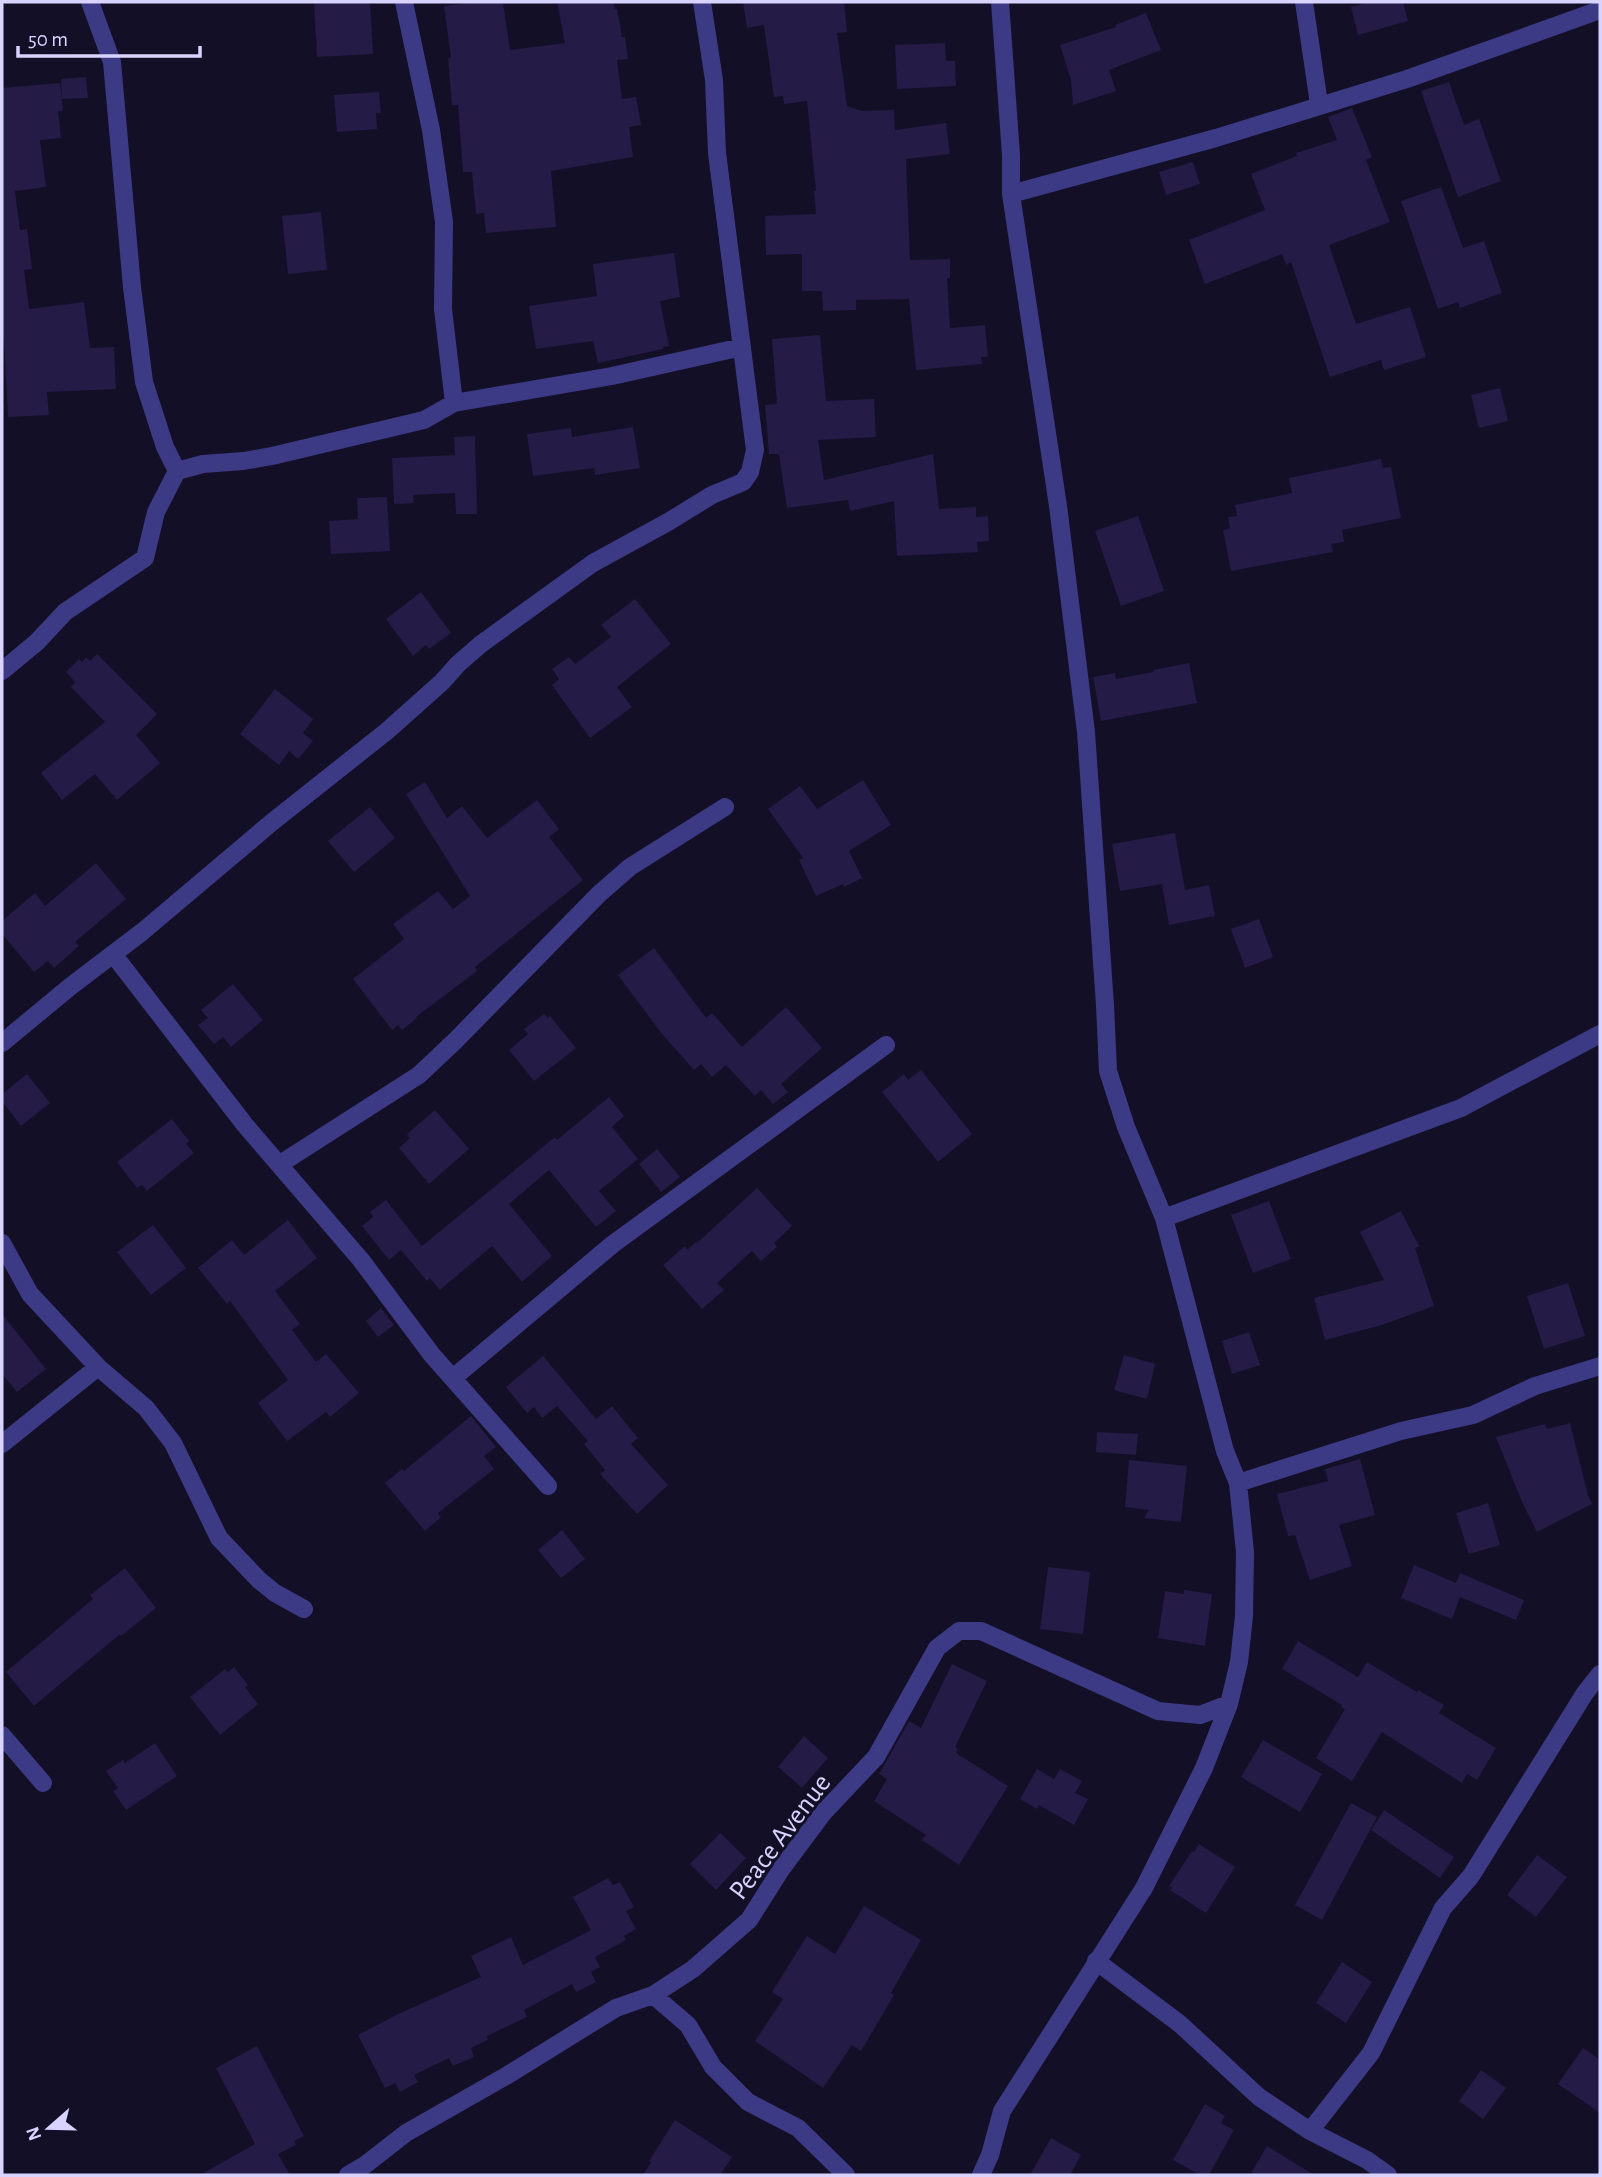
<svg xmlns="http://www.w3.org/2000/svg" width="1602" height="2177" viewBox="0 0 1602 2177" font-family="'Alegreya Sans',sans-serif">
  <style>
    .building { fill: #241b47 }
    .lines { fill: none; stroke-linecap: round; stroke-linejoin: round }
    .street { stroke: #3d3a85; stroke-width: 18 }
    .labels { text-anchor: middle; stroke-width: 6; stroke-linejoin: round; paint-order: stroke }
    .street-label { font-size: 28px; fill: #d9d4ff; stroke: #130f26 }
  </style>
  <rect width="100%" height="100%" fill="#130f26"/>
  <path class="building" d="M 314,2 L 370,2 L 373,54 L 317,57 Z
    M 476,2 L 503,2 L 510,50 L 565,43 L 557,2 L 614,2 L 615,9 L 617,9 L 622,37 L 625,37 L 628,59 L 617,60 L 622,99 L 636,97 L 641,125 L 629,127 L 633,157 L 551,171 L 556,227 L 486,233 L 484,213 L 476,214 L 472,172 L 463,172 L 458,105 L 452,105 L 448,58 L 451,58 L 444,6 Z
    M 743,2 L 844,2 L 847,32 L 837,33 L 847,106 L 862,111 L 894,110 L 895,130 L 946,123 L 950,154 L 906,159 L 910,260 L 950,259 L 950,278 L 947,278 L 950,328 L 985,325 L 988,357 L 981,357 L 982,364 L 916,370 L 909,299 L 856,300 L 856,310 L 823,311 L 822,291 L 802,291 L 802,254 L 766,255 L 765,216 L 816,214 L 814,191 L 816,191 L 807,101 L 784,104 L 783,96 L 774,97 L 764,25 L 747,28 Z
    M 1369,2 L 1403,2 L 1408,21 L 1358,35 L 1351,7 Z
    M 1146,13 L 1161,50 L 1109,70 L 1116,91 L 1073,105 L 1071,80 L 1060,45 L 1116,27 L 1115,25 Z
    M 945,43 L 946,61 L 955,61 L 956,86 L 897,89 L 895,45 Z
    M 86,77 L 88,98 L 62,99 L 61,79 Z
    M 1449,82 L 1464,125 L 1479,119 L 1501,181 L 1458,197 L 1421,91 Z
    M 60,83 L 63,111 L 58,111 L 61,138 L 40,140 L 46,187 L 15,191 L 20,230 L 27,229 L 32,269 L 24,270 L 29,309 L 84,302 L 90,348 L 114,347 L 116,389 L 47,392 L 49,415 L 8,417 L 4,341 L 2,342 L 2,88 Z
    M 379,92 L 381,113 L 376,113 L 377,129 L 337,132 L 334,95 Z
    M 1352,108 L 1372,157 L 1366,160 L 1390,222 L 1329,245 L 1356,324 L 1410,307 L 1426,357 L 1384,370 L 1381,360 L 1330,377 L 1291,262 L 1286,265 L 1282,254 L 1205,284 L 1189,240 L 1265,210 L 1251,174 L 1297,156 L 1296,153 L 1337,140 L 1328,117 Z
    M 1193,162 L 1200,184 L 1166,195 L 1159,172 Z
    M 1441,187 L 1463,248 L 1484,241 L 1502,293 L 1460,308 L 1458,302 L 1438,309 L 1401,201 Z
    M 321,212 L 327,270 L 288,274 L 282,216 Z
    M 674,253 L 680,297 L 660,301 L 669,346 L 663,347 L 663,349 L 598,363 L 593,341 L 536,349 L 529,306 L 597,296 L 593,264 Z
    M 820,335 L 826,401 L 874,399 L 876,437 L 818,440 L 824,480 L 933,454 L 939,509 L 976,507 L 976,517 L 988,516 L 989,541 L 977,542 L 978,552 L 897,556 L 894,501 L 850,511 L 848,500 L 787,508 L 779,454 L 769,454 L 765,405 L 777,404 L 772,339 Z
    M 1500,388 L 1508,421 L 1479,428 L 1471,395 Z
    M 633,427 L 640,468 L 595,475 L 594,468 L 533,476 L 527,434 L 571,428 L 572,437 Z
    M 475,436 L 477,514 L 456,514 L 455,493 L 413,495 L 414,503 L 394,504 L 392,458 L 455,455 L 454,437 Z
    M 1381,459 L 1383,468 L 1391,467 L 1401,518 L 1342,530 L 1344,542 L 1331,544 L 1333,552 L 1231,571 L 1223,530 L 1230,528 L 1228,517 L 1237,516 L 1235,505 L 1292,493 L 1289,478 Z
    M 387,497 L 390,551 L 331,554 L 329,521 L 358,519 L 357,498 Z
    M 1138,516 L 1164,591 L 1121,606 L 1095,531 Z
    M 421,592 L 451,633 L 429,649 L 426,645 L 413,656 L 386,619 Z
    M 635,599 L 671,644 L 617,687 L 632,707 L 590,738 L 552,685 L 559,679 L 552,669 L 569,657 L 575,664 L 611,637 L 601,625 Z
    M 97,654 L 157,714 L 136,735 L 160,763 L 117,800 L 95,774 L 62,800 L 41,773 L 105,722 L 71,687 L 75,682 L 66,672 L 79,659 L 82,662 L 86,657 L 90,661 Z
    M 1189,663 L 1197,703 L 1101,721 L 1093,677 L 1115,673 L 1116,679 L 1154,672 L 1153,670 Z
    M 275,689 L 313,719 L 303,733 L 313,741 L 298,759 L 289,751 L 279,765 L 240,734 Z
    M 863,780 L 891,825 L 849,851 L 862,878 L 844,887 L 843,884 L 816,896 L 799,860 L 803,858 L 768,809 L 800,786 L 817,809 Z
    M 425,782 L 447,818 L 462,806 L 487,838 L 537,800 L 559,829 L 549,837 L 583,880 L 475,967 L 477,971 L 416,1017 L 417,1018 L 402,1030 L 398,1025 L 392,1030 L 353,979 L 404,939 L 393,924 L 438,891 L 453,909 L 470,896 L 406,794 Z
    M 370,807 L 395,838 L 354,872 L 328,841 Z
    M 1175,833 L 1185,890 L 1209,885 L 1215,916 L 1169,925 L 1162,884 L 1120,891 L 1112,844 Z
    M 96,863 L 126,899 L 75,942 L 79,946 L 54,968 L 48,961 L 34,972 L 2,934 L 2,921 L 35,893 L 45,906 Z
    M 1259,919 L 1273,957 L 1245,968 L 1231,929 Z
    M 654,948 L 706,1018 L 712,1013 L 742,1047 L 786,1007 L 822,1048 L 781,1084 L 788,1092 L 773,1104 L 761,1090 L 755,1096 L 726,1065 L 712,1077 L 701,1064 L 694,1070 L 662,1034 L 618,975 Z
    M 233,984 L 263,1020 L 231,1047 L 223,1037 L 214,1044 L 198,1025 L 208,1018 L 201,1010 Z
    M 544,1014 L 548,1018 L 550,1016 L 576,1048 L 534,1081 L 509,1050 L 528,1034 L 524,1029 Z
    M 921,1070 L 972,1134 L 938,1162 L 882,1092 L 904,1074 L 908,1080 Z
    M 27,1074 L 50,1103 L 21,1126 L 2,1101 L 2,1094 Z
    M 609,1097 L 624,1116 L 612,1127 L 638,1159 L 599,1191 L 616,1211 L 596,1227 L 549,1170 L 509,1204 L 552,1256 L 522,1282 L 492,1246 L 440,1290 L 430,1278 L 427,1281 L 401,1250 L 389,1260 L 362,1226 L 373,1217 L 370,1212 L 386,1200 L 422,1246 L 555,1137 L 557,1140 Z
    M 435,1110 L 469,1149 L 429,1184 L 399,1148 L 410,1138 L 407,1134 Z
    M 172,1119 L 189,1141 L 186,1144 L 194,1153 L 147,1191 L 142,1185 L 137,1188 L 117,1162 Z
    M 657,1149 L 680,1177 L 661,1192 L 639,1164 Z
    M 757,1188 L 792,1226 L 774,1243 L 777,1247 L 761,1261 L 752,1251 L 717,1283 L 724,1290 L 702,1309 L 663,1265 L 685,1246 L 687,1250 L 696,1242 L 697,1243 Z
    M 1269,1201 L 1291,1259 L 1253,1273 L 1231,1215 Z
    M 1401,1211 L 1419,1246 L 1415,1248 L 1434,1306 L 1382,1325 L 1325,1340 L 1314,1298 L 1384,1280 L 1360,1232 Z
    M 288,1220 L 317,1258 L 275,1291 L 300,1324 L 292,1330 L 316,1362 L 326,1354 L 359,1393 L 330,1417 L 326,1412 L 287,1441 L 258,1403 L 288,1380 L 230,1301 L 227,1304 L 198,1268 L 232,1240 L 244,1255 Z
    M 153,1225 L 186,1268 L 151,1295 L 117,1252 Z
    M 1568,1283 L 1585,1336 L 1544,1349 L 1527,1296 Z
    M 381,1308 L 394,1325 L 378,1337 L 366,1321 Z
    M 2,1314 L 46,1369 L 17,1392 L 2,1374 Z
    M 1249,1332 L 1260,1365 L 1232,1374 L 1222,1341 Z
    M 1124,1355 L 1155,1364 L 1147,1399 L 1114,1390 Z
    M 543,1356 L 596,1419 L 612,1406 L 638,1438 L 631,1444 L 668,1485 L 637,1514 L 600,1474 L 605,1470 L 584,1444 L 588,1441 L 557,1406 L 542,1418 L 534,1407 L 527,1413 L 506,1387 Z
    M 471,1416 L 496,1447 L 484,1456 L 494,1469 L 438,1513 L 441,1517 L 425,1531 L 385,1483 L 402,1469 L 404,1471 Z
    M 1570,1423 L 1588,1495 L 1592,1504 L 1537,1532 L 1522,1502 L 1496,1437 L 1545,1424 L 1547,1429 Z
    M 1097,1432 L 1138,1434 L 1136,1455 L 1096,1452 Z
    M 1360,1459 L 1375,1515 L 1339,1525 L 1352,1566 L 1310,1580 L 1295,1535 L 1288,1536 L 1277,1494 L 1328,1481 L 1325,1469 Z
    M 1129,1460 L 1187,1466 L 1181,1522 L 1144,1518 L 1149,1510 L 1125,1507 Z
    M 1488,1503 L 1500,1545 L 1469,1554 L 1456,1513 Z
    M 562,1530 L 585,1559 L 561,1578 L 538,1550 Z
    M 1414,1565 L 1456,1583 L 1460,1573 L 1524,1600 L 1516,1620 L 1460,1597 L 1452,1619 L 1401,1598 Z
    M 1048,1567 L 1090,1572 L 1083,1634 L 1040,1629 Z
    M 125,1568 L 156,1608 L 121,1636 L 120,1634 L 34,1706 L 6,1672 L 93,1599 L 90,1595 Z
    M 1184,1590 L 1212,1594 L 1205,1646 L 1158,1638 L 1165,1591 L 1184,1594 Z
    M 1298,1641 L 1358,1677 L 1367,1662 L 1417,1692 L 1418,1690 L 1444,1705 L 1439,1713 L 1496,1748 L 1477,1780 L 1467,1774 L 1462,1783 L 1382,1732 L 1352,1781 L 1316,1758 L 1345,1709 L 1341,1707 L 1342,1705 L 1282,1669 Z
    M 952,1664 L 987,1681 L 955,1747 L 958,1749 L 956,1753 L 1008,1786 L 959,1865 L 922,1840 L 926,1835 L 874,1801 L 887,1779 L 879,1774 L 909,1721 L 921,1728 Z
    M 234,1667 L 248,1685 L 245,1687 L 258,1704 L 220,1735 L 190,1697 L 225,1669 L 228,1672 Z
    M 804,1736 L 828,1758 L 802,1788 L 778,1767 Z
    M 1263,1740 L 1322,1774 L 1300,1812 L 1241,1777 Z
    M 155,1743 L 177,1776 L 126,1810 L 113,1791 L 118,1788 L 106,1771 L 123,1760 L 125,1763 Z
    M 1037,1769 L 1054,1779 L 1060,1769 L 1082,1781 L 1075,1793 L 1088,1799 L 1074,1825 L 1039,1805 L 1037,1809 L 1020,1799 Z
    M 1351,1803 L 1377,1817 L 1322,1920 L 1295,1905 Z
    M 1384,1810 L 1454,1857 L 1440,1878 L 1371,1830 Z
    M 720,1833 L 746,1858 L 716,1890 L 690,1864 Z
    M 1199,1844 L 1235,1867 L 1206,1913 L 1170,1890 L 1172,1888 L 1169,1886 L 1192,1851 L 1194,1852 Z
    M 1537,1855 L 1567,1877 L 1536,1917 L 1507,1895 Z
    M 608,1878 L 613,1885 L 620,1882 L 634,1907 L 626,1911 L 636,1929 L 624,1936 L 626,1940 L 595,1957 L 600,1967 L 591,1972 L 596,1982 L 576,1992 L 572,1984 L 524,2010 L 527,2017 L 487,2036 L 488,2040 L 471,2048 L 474,2057 L 453,2066 L 449,2058 L 414,2075 L 418,2082 L 400,2092 L 395,2083 L 385,2088 L 358,2035 L 398,2014 L 481,1977 L 471,1956 L 511,1937 L 523,1965 L 591,1930 L 573,1897 Z
    M 864,1906 L 921,1940 L 891,1993 L 894,1995 L 861,2051 L 852,2045 L 823,2088 L 755,2041 L 783,1999 L 772,1992 L 807,1936 L 835,1954 Z
    M 1342,1962 L 1372,1982 L 1346,2023 L 1316,2003 Z
    M 257,2046 L 304,2136 L 294,2141 L 296,2145 L 278,2154 L 290,2175 L 200,2175 L 255,2144 L 216,2068 Z
    M 1583,2048 L 1600,2060 L 1600,2113 L 1558,2084 Z
    M 1481,2070 L 1506,2088 L 1483,2119 L 1459,2101 Z
    M 1205,2104 L 1225,2116 L 1221,2123 L 1234,2130 L 1209,2175 L 1200,2175 L 1173,2160 Z
    M 675,2120 L 732,2157 L 720,2175 L 643,2175 L 651,2162 L 649,2161 Z
    M 1051,2138 L 1081,2155 L 1070,2175 L 1030,2175 Z
    M 1267,2146 L 1314,2175 L 1250,2175 Z"/>
  <g class="lines">
    <path class="street" d="M 90,2 L 112,62 L 132,287 L 144,382 L 165,447 L 177,471
      M 404,2 L 431,130 L 444,222 L 443,309 L 454,403
      M 1304,2 L 1319,104
      M 1011,194 L 1216,138 L 1407,79 L 1600,10
      M 177,471 L 203,464 L 243,461 L 272,456 L 424,420 L 454,403 L 612,376 L 742,347
      M 2,671 L 37,642 L 65,612 L 145,558 L 156,512 L 177,471
      M 113,954 L 245,1125 L 361,1260 L 432,1355 L 548,1486
      M 2,1043 L 71,986 L 142,932 L 271,823 L 387,731 L 442,682 L 458,664 L 481,644 L 593,563 L 668,522 L 712,495 L 743,482 L 750,472 L 755,450 L 717,153 L 714,80 L 702,2
      M 280,1164 L 419,1075 L 456,1040 L 599,894 L 630,867 L 725,807
      M 1164,1218 L 1461,1108 L 1600,1034
      M 2,1243 L 30,1294 L 98,1367 L 146,1408 L 173,1443 L 219,1538 L 259,1580 L 275,1593 L 304,1609
      M 453,1378 L 613,1244 L 886,1045
      M 2,1444 L 98,1367
      M 1238,1483 L 1401,1431 L 1473,1415 L 1535,1386 L 1600,1366
      M 2,1735 L 43,1783
      M 1096,1961 L 1180,2024 L 1259,2097 L 1310,2131 L 1367,2160 L 1388,2175
      M 653,1995 L 688,2025 L 713,2067 L 748,2102 L 798,2128 L 846,2175
      M 1310,2131 L 1371,2053 L 1443,1908 L 1471,1876 L 1585,1693 L 1600,1674
      M 348,2175 L 365,2165 L 406,2133 L 506,2076 L 616,2008 L 653,1995 L 693,1969 L 749,1920 L 782,1868 L 823,1813 L 876,1757 L 937,1648 L 959,1631 L 981,1631 L 1158,1711 L 1200,1715 L 1229,1704
      M 981,2175 L 990,2155 L 1002,2111 L 1144,1888 L 1204,1768 L 1229,1704 L 1239,1662 L 1244,1616 L 1245,1552 L 1238,1483 L 1225,1451 L 1164,1218 L 1126,1127 L 1108,1071 L 1105,1005 L 1086,732 L 1058,506 L 1011,194 L 1011,155 L 1000,2"/>
  </g>
  <g class="labels">
    <g class="street-label">
      <text transform="translate(779 1836) rotate(-53)" y="10">Peace Avenue</text>
    </g>
  </g>
  <rect width="1602" height="2177" fill="none" stroke="#d9d4ff" stroke-width="7"/>
  <g transform="translate(49 2128) rotate(250)" stroke="#130f26" stroke-width="5" paint-order="stroke">
  <path d="M0-5L12 26L0 18L-12 26Z" fill="#d9d4ff"/>
  <text y="-10" font-size="19" font-weight="bold" text-anchor="middle" fill="#d9d4ff">N</text>
  </g>
  <path d="M18 46v10h182v-10" fill="none" stroke="#d9d4ff" stroke-width="3.5"/>
  <text x="28" y="46" font-size="21" fill="#d9d4ff" stroke="#130f26" stroke-width="5" paint-order="stroke">50 m</text>
</svg>
